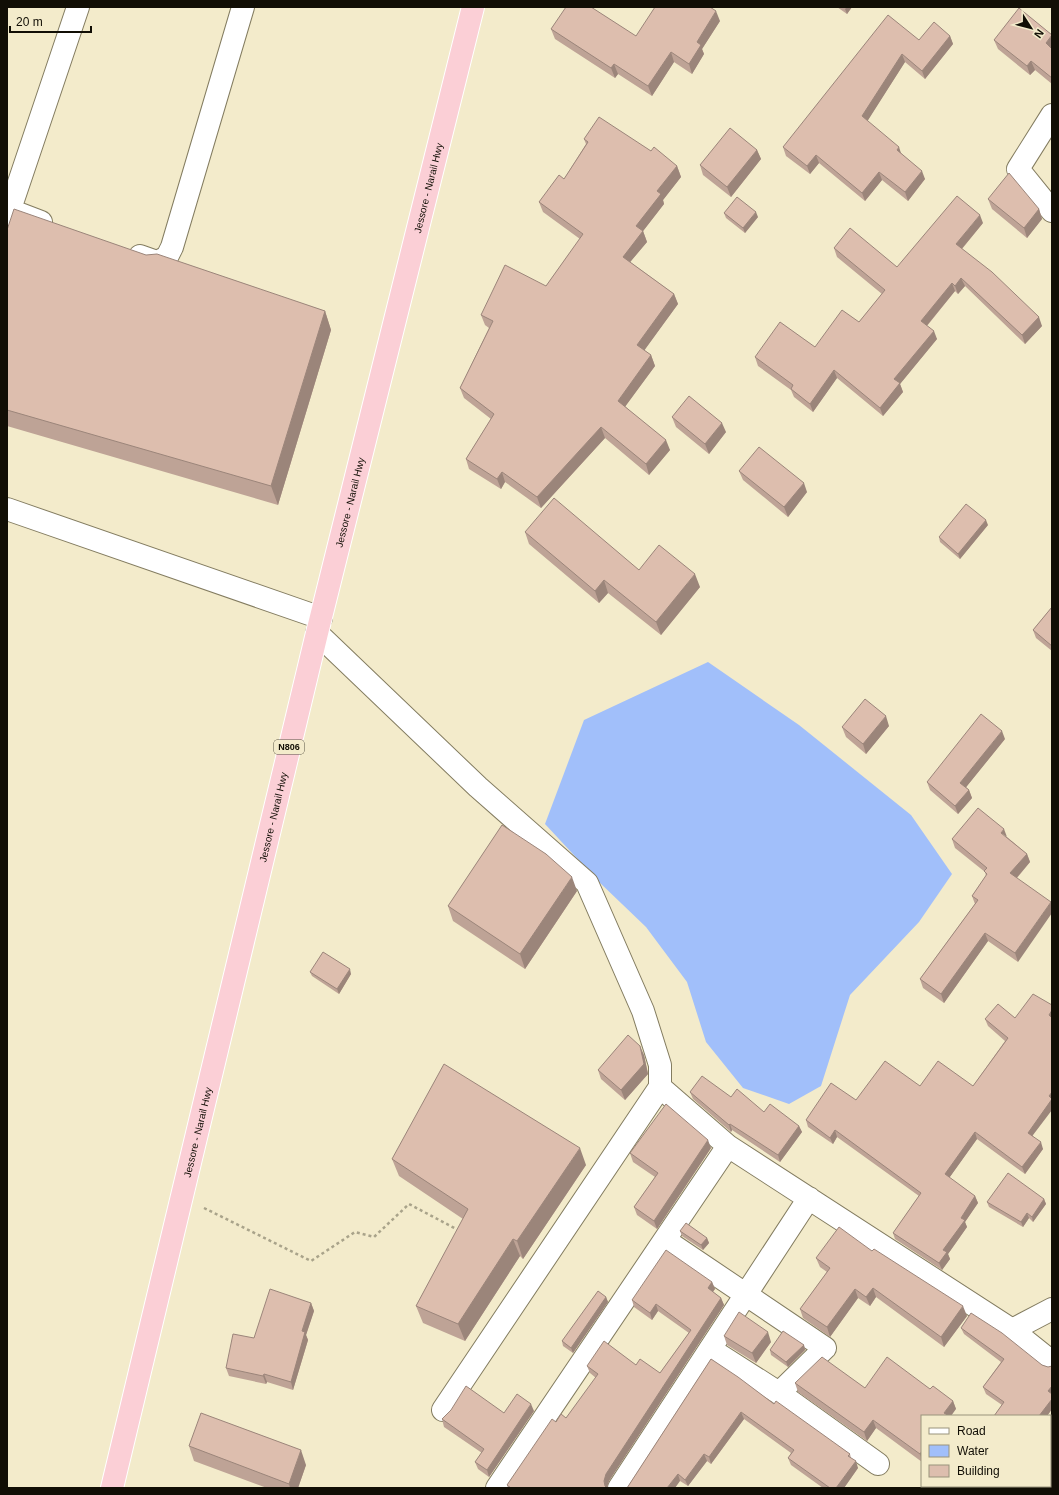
<svg xmlns="http://www.w3.org/2000/svg" width="1059" height="1495" viewBox="0 0 1059 1495" font-family="Arial,sans-serif">
  <style>
    .water { fill: #a1bffa }
    .lines { fill: none; stroke-linecap: round; stroke-linejoin: round }
    .minor-casing { stroke: #837c60; stroke-width: 24 }
    .trunk-casing { stroke: #fff; stroke-width: 24 }
    .path { stroke: #a9a38a; stroke-width: 2.5; stroke-dasharray: 3 3; stroke-linecap: butt }
    .minor { stroke: #fff; stroke-width: 22 }
    .trunk { stroke: #fbcfd6; stroke-width: 22 }
    .wall { fill: #bea396 }
    .shaded-wall { fill: #9b857a }
    .building { fill: #ddbeae; stroke: #9b857a }
    .labels { text-anchor: middle; stroke-width: 3.5; stroke-linejoin: round; paint-order: stroke }
    .shield { fill: #f3ebcb; stroke: #555040; stroke-width: 1 }
    .shield-label { font-size: 9px; font-weight: bold; fill: #110e05 }
    .street-label { font-size: 10px; fill: #110e05; stroke: #f3ebcb }
  </style>
  <rect width="100%" height="100%" fill="#f3ebcb"/>
  <path class="water" d="M 708,662 L 799,725 L 911,815 L 952,874 L 919,922 L 850,995 L 821,1086 L 789,1104 L 743,1088 L 706,1042 L 687,982 L 646,927 L 598,881 L 545,824 L 584,720 Z"/>
  <g class="lines">
    <defs>
      <path id="minor" d="M 1052,115 L 1018,169 L 1052,211
        M 7,209 L 41,222
        M 7,218 L 78,7
        M 140,256 L 157,262 L 167,257 L 172,247 L 243,7
        M 7,509 L 321,618
        M 317,633 L 478,787 L 587,883 L 643,1011 L 660,1065 L 660,1087 L 728,1146 L 1012,1330 L 1052,1309
        M 665,1240 L 825,1348 L 779,1393 L 878,1464
        M 1012,1330 L 1052,1362
        M 710,1349 L 779,1393
        M 443,1410 L 660,1087
        M 497,1488 L 728,1146
        M 619,1488 L 809,1198"/>
      <g id="trunk">
        <path id="s1" d="M 112,1488 L 317,633 L 473,7"/>
      </g>
    </defs>
    <use href="#minor" class="minor-casing"/>
    <use href="#trunk" class="trunk-casing"/>
    <path class="path" d="M 204,1208 L 311,1261 L 355,1232 L 374,1237 L 409,1204 L 460,1231"/>
    <use href="#minor" class="minor"/>
    <use href="#trunk" class="trunk"/>
  </g>
  <path class="wall" d="M 837,7 L 852,7 L 847,14 Z
    M 720,21 L 702,49 L 704,54 L 692,74 L 674,62 L 652,96 L 618,74 L 615,78 L 555,39 L 551,29 L 636,36 Z
    M 1052,35 L 1052,84 L 1035,70 L 1030,75 L 998,49 L 994,40 Z
    M 950,36 L 953,44 L 925,79 L 905,62 L 867,121 L 902,154 L 925,179 L 908,201 L 882,180 L 865,201 L 819,163 L 810,174 L 786,156 L 783,147 L 919,40 Z
    M 584,139 L 651,151 L 677,166 L 681,177 L 663,200 L 664,204 L 643,231 L 647,242 L 630,262 L 674,294 L 678,304 L 644,350 L 651,355 L 655,366 L 625,406 L 670,450 L 649,475 L 605,438 L 541,508 L 505,482 L 501,489 L 469,469 L 466,459 L 491,419 L 464,398 L 460,388 L 489,328 L 485,325 L 481,315 L 546,286 L 580,239 L 543,212 L 539,202 L 564,179 L 586,144 Z
    M 757,150 L 761,159 L 731,197 L 703,175 L 700,165 Z
    M 988,199 L 1039,209 L 1042,219 L 1027,238 L 992,209 Z
    M 724,213 L 758,217 L 745,233 L 726,218 Z
    M 983,223 L 962,249 L 1042,326 L 1025,344 L 965,286 L 958,294 L 955,291 L 927,326 L 937,339 L 900,384 L 903,392 L 883,416 L 837,378 L 813,412 L 794,397 L 791,390 L 758,366 L 755,357 L 815,347 L 859,322 L 882,294 L 837,257 L 834,248 L 897,267 Z
    M 7,230 L 146,255 L 325,311 L 331,330 L 278,505 L 7,426 Z
    M 672,417 L 726,432 L 709,454 L 676,427 Z
    M 739,471 L 807,492 L 788,517 L 743,480 Z
    M 988,525 L 960,559 L 940,542 L 939,537 Z
    M 525,532 L 639,570 L 700,587 L 661,635 L 608,593 L 599,603 L 529,544 Z
    M 1052,607 L 1052,651 L 1036,638 L 1033,630 Z
    M 889,726 L 866,754 L 846,737 L 842,727 Z
    M 1005,739 L 966,787 L 969,790 L 972,798 L 958,814 L 930,790 L 927,782 Z
    M 1007,837 L 1027,854 L 1030,862 L 1017,878 L 1018,962 L 988,941 L 944,1003 L 923,988 L 920,979 L 975,904 L 972,896 L 986,876 L 985,872 L 955,848 L 952,839 Z
    M 577,891 L 525,969 L 453,921 L 448,906 Z
    M 310,972 L 351,974 L 339,994 L 312,976 Z
    M 1015,1018 L 1033,1136 L 1043,1149 L 1025,1174 L 977,1139 L 949,1178 L 975,1196 L 978,1203 L 965,1222 L 967,1227 L 948,1254 L 950,1259 L 942,1270 L 895,1239 L 893,1233 L 919,1196 L 837,1137 L 833,1144 L 808,1127 L 806,1120 L 856,1100 L 920,1086 L 973,1086 L 1005,1041 L 988,1026 L 985,1019 Z
    M 644,1055 L 648,1074 L 625,1100 L 601,1079 L 598,1070 Z
    M 690,1092 L 731,1097 L 764,1112 L 799,1126 L 802,1132 L 780,1162 L 732,1130 L 731,1132 L 693,1099 Z
    M 711,1148 L 657,1229 L 637,1215 L 634,1207 L 655,1177 L 633,1162 L 630,1153 Z
    M 392,1159 L 586,1165 L 523,1259 L 520,1256 L 465,1341 L 423,1323 L 416,1306 L 463,1219 L 399,1176 Z
    M 1044,1199 L 1046,1204 L 1033,1222 L 1029,1218 L 1023,1227 L 989,1207 L 987,1202 Z
    M 680,1231 L 707,1238 L 709,1243 L 703,1250 L 682,1236 Z
    M 872,1251 L 967,1316 L 944,1347 L 876,1297 L 870,1306 L 858,1298 L 830,1337 L 803,1318 L 800,1309 L 827,1272 L 820,1267 L 816,1258 Z
    M 712,1282 L 715,1289 L 713,1292 L 721,1298 L 724,1305 L 609,1481 L 607,1488 L 508,1488 L 507,1485 L 556,1422 L 566,1418 L 596,1378 L 590,1373 L 587,1366 L 636,1365 L 660,1373 L 689,1333 L 658,1311 L 652,1320 L 634,1307 L 632,1300 Z
    M 606,1297 L 608,1302 L 573,1353 L 563,1346 L 562,1341 Z
    M 311,1303 L 314,1311 L 306,1335 L 308,1340 L 293,1390 L 267,1382 L 266,1384 L 229,1376 L 226,1368 L 254,1338 Z
    M 961,1328 L 1042,1365 L 1048,1367 L 1052,1366 L 1052,1409 L 1047,1416 L 994,1416 L 1002,1405 L 986,1394 L 983,1387 L 1001,1362 L 964,1334 Z
    M 724,1336 L 771,1342 L 756,1363 L 727,1345 Z
    M 804,1345 L 805,1350 L 788,1367 L 771,1355 L 770,1350 Z
    M 711,1359 L 774,1404 L 850,1454 L 851,1458 L 858,1468 L 844,1488 L 823,1488 L 791,1465 L 788,1458 L 791,1453 L 744,1419 L 711,1464 L 707,1461 L 688,1486 L 680,1481 L 627,1488 Z
    M 795,1383 L 865,1388 L 930,1389 L 953,1401 L 956,1409 L 922,1416 L 922,1462 L 876,1428 L 867,1441 L 798,1392 Z
    M 534,1411 L 489,1477 L 478,1469 L 475,1462 L 482,1453 L 444,1427 L 442,1419 L 504,1413 Z
    M 189,1446 L 306,1465 L 298,1488 L 267,1488 L 194,1461 Z"/>
  <path class="shaded-wall" d="M 847,7 L 852,7 L 847,14 L 845,9 Z
    M 716,11 L 720,21 L 702,49 L 704,54 L 692,74 L 689,64 L 697,42 Z
    M 950,36 L 953,44 L 925,79 L 922,71 Z
    M 1052,36 L 1052,49 L 1046,43 Z
    M 671,52 L 674,62 L 652,96 L 648,86 Z
    M 902,54 L 905,62 L 865,125 L 862,116 Z
    M 1031,61 L 1035,70 L 1030,75 L 1027,66 Z
    M 614,64 L 618,74 L 615,78 L 611,68 Z
    M 899,147 L 902,156 L 897,150 Z
    M 757,150 L 761,159 L 731,197 L 727,187 Z
    M 816,155 L 819,163 L 810,174 L 807,166 Z
    M 677,166 L 681,177 L 663,200 L 664,204 L 640,235 L 643,231 L 647,242 L 626,267 L 623,257 L 636,226 L 657,191 Z
    M 922,171 L 925,179 L 908,201 L 905,192 Z
    M 879,172 L 882,180 L 865,201 L 862,193 Z
    M 1039,209 L 1042,219 L 1027,238 L 1024,228 Z
    M 756,212 L 758,217 L 745,233 L 743,228 Z
    M 980,215 L 983,223 L 959,252 L 956,244 Z
    M 961,278 L 965,286 L 958,294 L 955,286 Z
    M 952,283 L 955,291 L 924,329 L 921,321 Z
    M 674,294 L 678,304 L 641,355 L 637,345 Z
    M 325,311 L 331,330 L 278,505 L 271,486 Z
    M 1039,317 L 1042,326 L 1025,344 L 1022,335 Z
    M 934,331 L 937,339 L 900,384 L 903,392 L 883,416 L 880,408 L 894,379 Z
    M 651,355 L 655,366 L 622,411 L 618,401 Z
    M 834,370 L 837,378 L 813,412 L 810,404 Z
    M 722,423 L 726,432 L 709,454 L 705,444 Z
    M 601,427 L 605,438 L 541,508 L 537,497 Z
    M 666,440 L 670,450 L 649,475 L 646,464 Z
    M 502,472 L 505,482 L 501,489 L 497,479 Z
    M 804,483 L 807,492 L 788,517 L 784,507 Z
    M 986,520 L 988,525 L 960,559 L 958,554 Z
    M 695,574 L 700,587 L 661,635 L 656,622 Z
    M 604,580 L 608,593 L 599,603 L 595,591 Z
    M 886,716 L 889,726 L 866,754 L 863,744 Z
    M 1002,731 L 1005,739 L 963,791 L 960,783 Z
    M 969,790 L 972,798 L 958,814 L 955,806 Z
    M 1004,829 L 1007,837 L 1001,833 Z
    M 1027,854 L 1030,862 L 1013,882 L 1010,873 Z
    M 572,877 L 577,891 L 525,969 L 520,954 Z
    M 1051,902 L 1052,903 L 1052,913 L 1018,962 L 1015,953 Z
    M 985,933 L 988,941 L 944,1003 L 941,994 Z
    M 350,969 L 351,974 L 339,994 L 337,989 Z
    M 1052,1010 L 1052,1021 L 1049,1015 Z
    M 640,1046 L 644,1055 L 648,1074 L 625,1100 L 621,1090 Z
    M 1052,1092 L 1052,1110 L 1030,1139 L 1028,1133 L 1049,1096 Z
    M 730,1124 L 732,1130 L 731,1132 L 729,1125 Z
    M 799,1126 L 802,1132 L 780,1162 L 778,1155 Z
    M 835,1130 L 837,1137 L 833,1144 L 830,1138 Z
    M 975,1132 L 977,1139 L 947,1181 L 945,1174 Z
    M 708,1140 L 711,1148 L 657,1229 L 654,1221 Z
    M 1041,1142 L 1043,1149 L 1025,1174 L 1022,1167 Z
    M 580,1148 L 586,1165 L 523,1259 L 517,1241 Z
    M 975,1196 L 978,1203 L 965,1222 L 967,1227 L 948,1254 L 950,1259 L 942,1270 L 939,1263 L 943,1250 L 961,1218 Z
    M 1044,1199 L 1046,1204 L 1033,1222 L 1032,1217 Z
    M 1027,1213 L 1029,1218 L 1023,1227 L 1021,1222 Z
    M 707,1238 L 709,1243 L 703,1250 L 701,1245 Z
    M 513,1239 L 520,1256 L 465,1341 L 458,1324 Z
    M 712,1282 L 715,1289 L 710,1295 L 708,1288 Z
    M 873,1288 L 876,1297 L 870,1306 L 866,1297 Z
    M 855,1289 L 858,1298 L 830,1337 L 827,1327 Z
    M 606,1297 L 608,1302 L 573,1353 L 571,1348 Z
    M 721,1298 L 724,1305 L 609,1481 L 607,1488 L 606,1488 L 604,1481 L 606,1474 Z
    M 311,1303 L 314,1311 L 306,1335 L 308,1340 L 293,1390 L 291,1382 L 302,1331 Z
    M 656,1304 L 658,1311 L 652,1320 L 650,1313 Z
    M 963,1306 L 967,1316 L 944,1347 L 941,1337 Z
    M 768,1332 L 771,1342 L 756,1363 L 752,1353 Z
    M 804,1345 L 805,1350 L 788,1367 L 786,1362 Z
    M 264,1374 L 267,1382 L 266,1384 L 263,1376 Z
    M 1052,1386 L 1052,1397 L 1048,1391 Z
    M 1052,1399 L 1052,1409 L 1047,1416 L 1039,1416 Z
    M 953,1401 L 956,1409 L 951,1416 L 945,1416 L 944,1413 Z
    M 531,1404 L 534,1411 L 489,1477 L 487,1470 Z
    M 741,1412 L 744,1419 L 711,1464 L 709,1457 Z
    M 873,1420 L 876,1428 L 867,1441 L 864,1432 Z
    M 301,1450 L 306,1465 L 298,1488 L 290,1488 L 289,1484 Z
    M 922,1451 L 922,1460 L 920,1454 Z
    M 704,1454 L 707,1461 L 688,1486 L 685,1480 Z
    M 856,1461 L 858,1468 L 844,1488 L 836,1488 Z
    M 678,1474 L 680,1481 L 675,1488 L 667,1488 Z"/>
  <path class="building" d="M 566,7 L 591,7 L 636,36 L 655,7 L 710,7 L 716,11 L 697,42 L 701,45 L 689,64 L 671,52 L 648,86 L 614,64 L 611,68 L 551,29 Z
    M 1019,8 L 1052,35 L 1046,43 L 1052,49 L 1052,78 L 1031,61 L 1027,66 L 994,40 Z
    M 888,15 L 919,40 L 934,22 L 950,36 L 922,71 L 902,54 L 862,116 L 899,147 L 897,150 L 922,171 L 905,192 L 879,172 L 862,193 L 816,155 L 807,166 L 783,147 Z
    M 599,117 L 651,151 L 654,147 L 677,166 L 657,191 L 661,194 L 636,226 L 643,231 L 623,257 L 674,294 L 637,345 L 651,355 L 618,401 L 666,440 L 646,464 L 601,427 L 537,497 L 502,472 L 497,479 L 466,459 L 494,414 L 460,388 L 493,321 L 481,315 L 505,265 L 546,286 L 583,234 L 539,202 L 559,175 L 564,179 L 588,142 L 584,139 Z
    M 730,128 L 757,150 L 727,187 L 700,165 Z
    M 1009,173 L 1039,209 L 1024,228 L 988,199 Z
    M 957,196 L 980,215 L 956,244 L 992,272 L 1039,317 L 1022,335 L 961,278 L 955,286 L 952,283 L 921,321 L 934,331 L 894,379 L 900,383 L 880,408 L 834,370 L 810,404 L 791,389 L 793,385 L 755,357 L 780,322 L 815,347 L 842,310 L 859,322 L 885,290 L 834,248 L 850,228 L 897,267 Z
    M 737,197 L 756,212 L 743,228 L 724,213 Z
    M 14,209 L 146,255 L 157,254 L 325,311 L 271,486 L 7,410 L 7,230 Z
    M 689,396 L 722,423 L 705,444 L 672,417 Z
    M 759,447 L 804,483 L 784,507 L 739,471 Z
    M 554,498 L 639,570 L 659,545 L 695,574 L 656,622 L 604,580 L 595,591 L 525,532 Z
    M 966,504 L 986,520 L 958,554 L 939,537 Z
    M 1052,607 L 1052,646 L 1033,630 Z
    M 865,699 L 886,716 L 863,744 L 842,727 Z
    M 981,714 L 1002,731 L 960,783 L 969,790 L 955,806 L 927,782 Z
    M 978,808 L 1004,829 L 1001,833 L 1027,854 L 1010,873 L 1051,902 L 1015,953 L 985,933 L 941,994 L 920,979 L 978,900 L 972,896 L 987,874 L 984,871 L 987,868 L 952,839 Z
    M 502,825 L 546,854 L 572,877 L 520,954 L 448,906 Z
    M 323,952 L 350,969 L 337,989 L 310,972 Z
    M 1033,994 L 1052,1005 L 1052,1010 L 1049,1015 L 1052,1018 L 1052,1092 L 1049,1096 L 1052,1099 L 1028,1133 L 1041,1142 L 1022,1167 L 975,1132 L 945,1174 L 975,1196 L 961,1218 L 965,1220 L 943,1250 L 947,1252 L 939,1263 L 893,1233 L 921,1193 L 835,1130 L 830,1138 L 806,1120 L 831,1083 L 856,1100 L 885,1061 L 920,1086 L 938,1061 L 973,1086 L 1008,1038 L 985,1019 L 998,1004 L 1015,1018 Z
    M 628,1035 L 640,1046 L 644,1064 L 621,1090 L 598,1070 Z
    M 444,1064 L 580,1148 L 517,1241 L 513,1239 L 458,1324 L 416,1306 L 468,1209 L 392,1159 Z
    M 702,1076 L 731,1097 L 737,1089 L 764,1112 L 770,1104 L 799,1126 L 778,1155 L 730,1124 L 729,1125 L 690,1092 Z
    M 666,1104 L 708,1140 L 654,1221 L 634,1207 L 658,1173 L 630,1153 Z
    M 1008,1173 L 1044,1199 L 1032,1217 L 1027,1213 L 1021,1222 L 987,1202 Z
    M 686,1223 L 707,1238 L 701,1245 L 680,1231 Z
    M 839,1227 L 872,1251 L 874,1249 L 963,1306 L 941,1337 L 873,1288 L 866,1297 L 855,1289 L 827,1327 L 800,1309 L 830,1268 L 816,1258 Z
    M 666,1250 L 712,1282 L 708,1288 L 721,1298 L 606,1474 L 604,1481 L 605,1486 L 607,1488 L 511,1488 L 507,1485 L 552,1419 L 556,1422 L 561,1414 L 566,1418 L 598,1374 L 587,1366 L 604,1341 L 636,1365 L 640,1359 L 660,1373 L 691,1330 L 656,1304 L 650,1313 L 632,1300 Z
    M 270,1289 L 311,1303 L 302,1331 L 305,1332 L 291,1382 L 264,1374 L 263,1376 L 226,1368 L 233,1334 L 254,1338 Z
    M 598,1291 L 606,1297 L 571,1348 L 562,1341 Z
    M 739,1312 L 768,1332 L 752,1353 L 724,1336 Z
    M 971,1313 L 1002,1333 L 1042,1365 L 1048,1367 L 1052,1366 L 1052,1386 L 1048,1391 L 1052,1394 L 1052,1399 L 1039,1416 L 994,1416 L 1004,1402 L 983,1387 L 1004,1359 L 961,1328 Z
    M 783,1331 L 804,1345 L 786,1362 L 770,1350 Z
    M 822,1357 L 865,1388 L 887,1357 L 930,1389 L 933,1386 L 953,1401 L 944,1413 L 949,1416 L 922,1416 L 922,1451 L 920,1454 L 873,1420 L 864,1432 L 795,1383 Z
    M 711,1359 L 738,1377 L 774,1404 L 776,1401 L 850,1454 L 848,1456 L 856,1461 L 836,1488 L 830,1488 L 788,1458 L 794,1450 L 741,1412 L 709,1457 L 704,1454 L 685,1480 L 678,1474 L 667,1488 L 627,1488 Z
    M 466,1386 L 504,1413 L 517,1394 L 531,1404 L 487,1470 L 475,1462 L 484,1449 L 442,1419 L 451,1410 Z
    M 201,1413 L 301,1450 L 289,1484 L 189,1446 Z
    M 1050,1448 L 1052,1450 L 1052,1488 L 1025,1488 L 1027,1486 L 1050,1486 Z"/>
  <g class="labels">
    <rect class="shield" x="274" y="740" width="30" height="14" rx="3"/>
    <g class="shield-label">
      <text x="289" y="750">N806</text>
    </g>
    <g class="street-label">
      <text dy="4" stroke="none"><textPath href="#s1" startOffset="1338">Jessore - Narail Hwy</textPath></text>
      <text dy="4" stroke="none"><textPath href="#s1" startOffset="1014">Jessore - Narail Hwy</textPath></text>
      <text dy="4" stroke="none"><textPath href="#s1" startOffset="690">Jessore - Narail Hwy</textPath></text>
      <text dy="4" stroke="none"><textPath href="#s1" startOffset="366">Jessore - Narail Hwy</textPath></text>
    </g>
  </g>
  <rect width="1059" height="1495" fill="none" stroke="#110e05" stroke-width="16"/>
  <rect x="921" y="1415" width="130" height="72" fill="#f3ebcb" stroke="#99937c"/>
  <rect x="929" y="1428" width="20" height="6" fill="#ffffff" stroke="#99937c"/>
  <text x="957" y="1435" font-size="12" fill="#110e05">Road</text>
  <rect x="929" y="1445" width="20" height="12" fill="#a1bffa" stroke="#99937c"/>
  <text x="957" y="1455" font-size="12" fill="#110e05">Water</text>
  <rect x="929" y="1465" width="20" height="12" fill="#ddbeae" stroke="#99937c"/>
  <text x="957" y="1475" font-size="12" fill="#110e05">Building</text>
  <g transform="translate(1031 28) rotate(126)" stroke="#f3ebcb" stroke-width="3" paint-order="stroke">
  <path d="M0-3L7 15L0 10L-7 15Z" fill="#110e05"/>
  <text y="-6" font-size="11" font-weight="bold" text-anchor="middle" fill="#110e05">N</text>
  </g>
  <path d="M10 26v6h81v-6" fill="none" stroke="#110e05" stroke-width="2"/>
  <text x="16" y="26" font-size="12" fill="#110e05" stroke="#f3ebcb" stroke-width="3" paint-order="stroke">20 m</text>
</svg>
